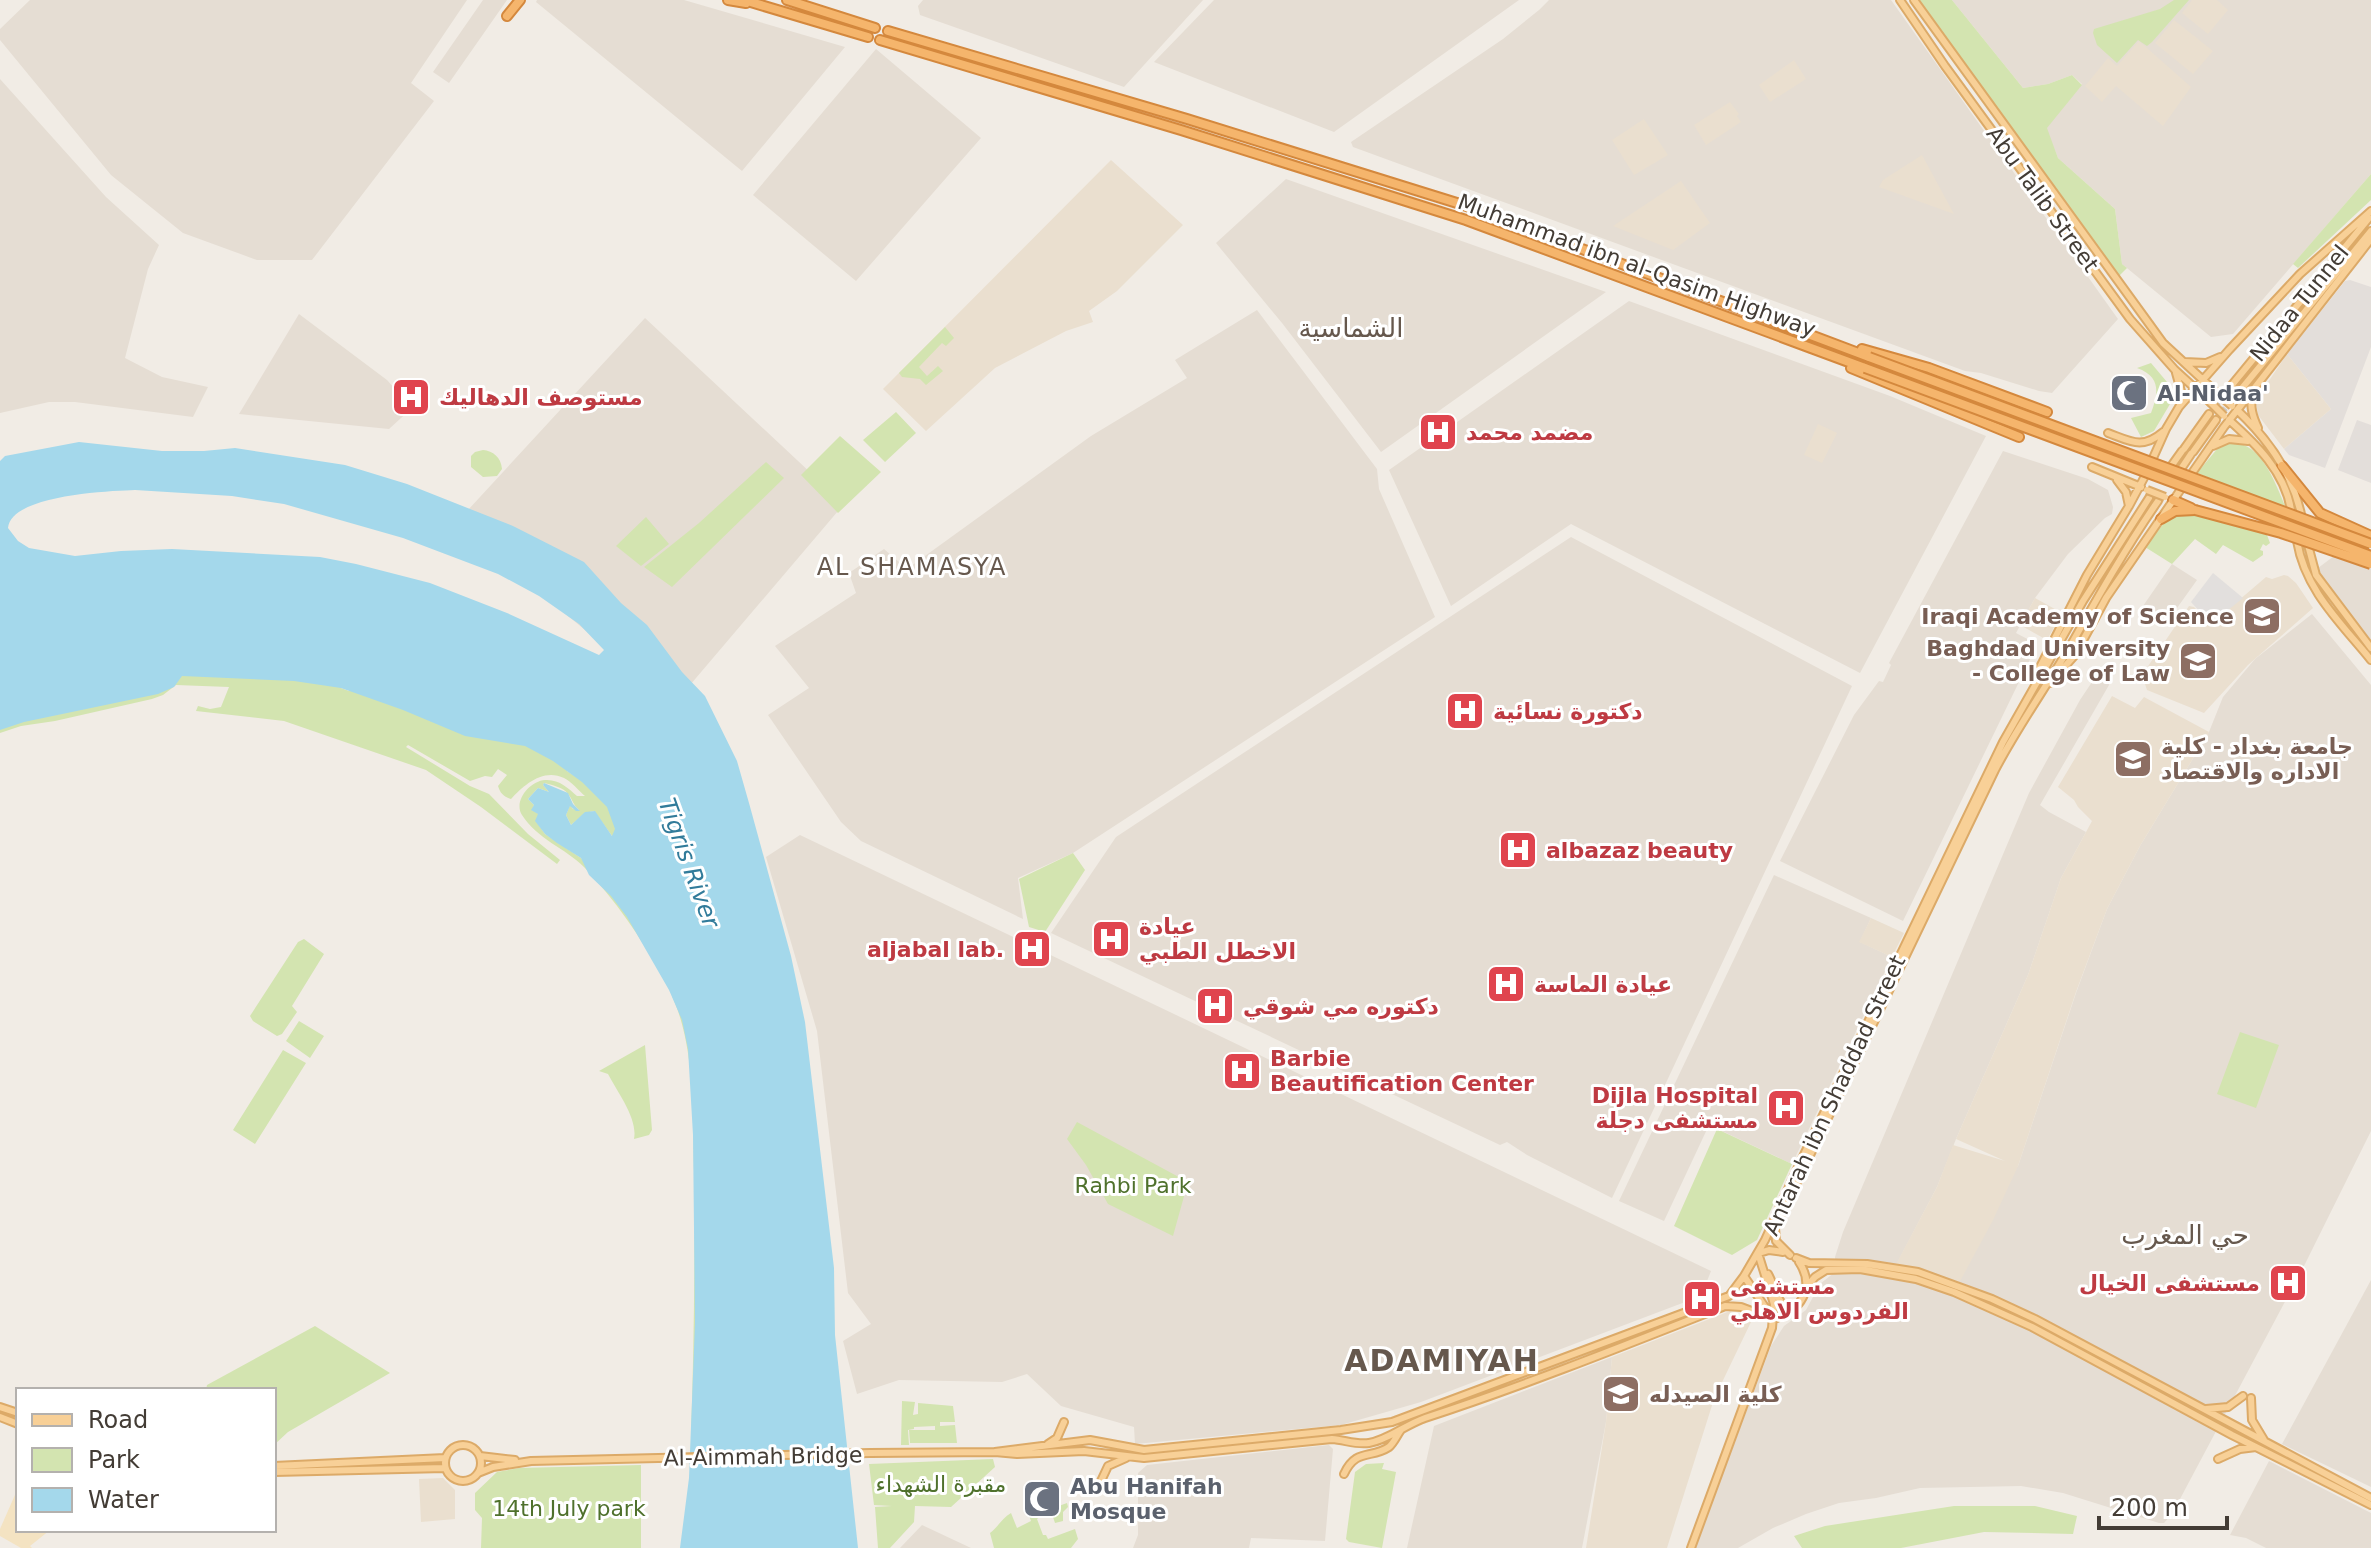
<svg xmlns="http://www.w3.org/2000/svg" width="2371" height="1548" viewBox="0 0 2371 1548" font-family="'DejaVu Sans',Cairo,sans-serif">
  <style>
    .residential { fill: #e5ddd3 }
    .industrial { fill: #e3deda }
    .education { fill: #eadfcf }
    .green { fill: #d3e4b0 }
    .sand { fill: #f4e3c2 }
    .parking { fill: #e2dfdd }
    .water { fill: #a4d8eb; fill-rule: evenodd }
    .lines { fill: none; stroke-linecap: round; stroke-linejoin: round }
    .major-tunnel { stroke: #cec9c2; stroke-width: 6; stroke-dasharray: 6 3; stroke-linecap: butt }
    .major-casing { stroke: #dcaa68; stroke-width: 10 }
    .highway-casing { stroke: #d4883d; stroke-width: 12 }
    .major { stroke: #f8d097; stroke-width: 6 }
    .highway { stroke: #f5b56c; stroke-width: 8 }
    .major-bridge-casing { stroke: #dcaa68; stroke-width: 10; stroke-linecap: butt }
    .highway-bridge-casing { stroke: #d4883d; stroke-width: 12; stroke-linecap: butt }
    .major-bridge { stroke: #f8d097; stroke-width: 6 }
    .highway-bridge { stroke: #f5b56c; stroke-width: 8 }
    .labels { text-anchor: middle; stroke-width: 6; stroke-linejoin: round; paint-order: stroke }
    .street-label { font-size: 22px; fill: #433c35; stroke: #fff }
    .worship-label { font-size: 22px; font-weight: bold; fill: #5b616d; stroke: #fff; text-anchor: start }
    .health-label { font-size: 22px; font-weight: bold; fill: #be3a42; stroke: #fff; text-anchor: start }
    .education-label { font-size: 22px; font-weight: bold; fill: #785e54; stroke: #fff; text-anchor: end }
    .park-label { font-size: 22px; fill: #4f712c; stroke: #fff }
    .neighbourhood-label { font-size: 24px; letter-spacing: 2px; fill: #66584d; stroke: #fff }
    .water-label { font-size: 24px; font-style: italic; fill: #317b9a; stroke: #fff }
    .quarter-label { font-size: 26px; fill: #66584d; stroke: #fff }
    .district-label { font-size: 30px; font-weight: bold; letter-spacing: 2px; fill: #66584d; stroke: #fff }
  </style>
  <rect width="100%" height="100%" fill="#f1ece5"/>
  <path class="residential" d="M 30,0 L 467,0 L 411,83 L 434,101 L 312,260 L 257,260 L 183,233 L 111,175 L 0,40 L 0,29 Z
    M 483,0 L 507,0 L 449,83 L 433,72 Z
    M 537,0 L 684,0 L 845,47 L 742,171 L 536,2 Z
    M 923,0 L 1203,0 L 1124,87 L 920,15 L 918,6 Z
    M 1214,0 L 1519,0 L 1334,132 L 1154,62 Z
    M 1549,0 L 1891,0 L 2118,319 L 2052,393 L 2039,391 L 1981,373 L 1965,371 L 1353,147 L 1351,142 L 1503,39 L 1539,10 Z
    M 1952,0 L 2371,0 L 2371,174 L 2233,334 L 2211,337 L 2122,264 L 2115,209 L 2058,158 L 2046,128 L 2082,84 L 2072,75 L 2048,84 L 2023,88 Z
    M 876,49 L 981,138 L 856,281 L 753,195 Z
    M 0,79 L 106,197 L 159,245 L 148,269 L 125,358 L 162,377 L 208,387 L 193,417 L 75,402 L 49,402 L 0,413 Z
    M 1286,179 L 1606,292 L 1381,452 L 1282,323 L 1216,243 Z
    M 1629,301 L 1890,396 L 1986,436 L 1860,673 L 1571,524 L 1451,606 L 1389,470 Z
    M 1257,310 L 1377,469 L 1379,489 L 1435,617 L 1073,853 L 1018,878 L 1023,919 L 861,841 L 841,822 L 768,715 L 809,688 L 775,646 L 856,593 L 849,573 L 884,549 L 907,569 L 1091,436 L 1187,378 L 1175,360 Z
    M 299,314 L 387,380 L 412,408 L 389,429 L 239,414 Z
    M 645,318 L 844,504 L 662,718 L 633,680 L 591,635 L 456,523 Z
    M 2003,451 L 2088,479 L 2108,490 L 2113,507 L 2112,514 L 2105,518 L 2068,554 L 2035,598 L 2016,633 L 2033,642 L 2035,649 L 1903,921 L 1780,861 L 1854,715 L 1879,681 L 1883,682 L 1891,665 L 1889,663 Z
    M 1571,537 L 1852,686 L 1612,1198 L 1527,1155 L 1507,1142 L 1500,1145 L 1051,933 L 1116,837 Z
    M 2334,556 L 2371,568 L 2371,647 L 2314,571 Z
    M 2172,564 L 2197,580 L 2167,622 L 2143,606 Z
    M 2312,614 L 2371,685 L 2371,1131 L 2305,1264 L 2172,1514 L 2164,1523 L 2159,1523 L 2063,1493 L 2021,1486 L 1920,1488 L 1876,1498 L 1839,1503 L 1806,1514 L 1773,1528 L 1738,1548 L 1695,1548 L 1771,1346 L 1784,1326 L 1806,1310 L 1820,1284 L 1835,1272 L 1835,1257 L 1843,1232 L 2029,793 L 2080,700 L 2098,673 L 2108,680 L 2109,685 L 2040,805 L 2049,812 L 2086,832 L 2061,878 L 2028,975 L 1956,1139 L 1937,1187 L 1895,1267 L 2018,1166 L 2076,993 L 2107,909 L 2140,846 L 2209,732 L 2223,697 L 2255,659 Z
    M 800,835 L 1711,1271 L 1701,1296 L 1421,1402 L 1341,1425 L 1135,1444 L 1134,1427 L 1061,1406 L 1027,1374 L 1002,1382 L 899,1380 L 857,1394 L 843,1341 L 871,1324 L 848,1293 L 817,1031 L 766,857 Z
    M 1774,875 L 1871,918 L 1860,942 L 1892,957 L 1792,1164 L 1709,1125 L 1664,1221 L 1619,1201 Z
    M 2371,1280 L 2371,1487 L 2282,1444 Z
    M 1612,1357 L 1606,1422 L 1582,1548 L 1407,1548 L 1434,1426 Z
    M 1329,1445 L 1333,1449 L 1325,1541 L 1251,1538 L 1249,1548 L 1133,1548 L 1138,1535 L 1138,1473 L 1147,1465 Z
    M 2269,1461 L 2371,1513 L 2371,1548 L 2266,1548 L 2246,1538 L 2230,1535 Z
    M 922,1525 L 971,1548 L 900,1548 Z"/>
  <path class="industrial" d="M 2350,280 L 2371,287 L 2371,347 L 2325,468 L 2289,455 L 2284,449 L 2331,409 L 2287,354 L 2345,281 Z
    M 2357,420 L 2371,425 L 2371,483 L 2338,470 Z"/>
  <path class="education" d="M 2192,0 L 2217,0 L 2228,10 L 2208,34 L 2182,13 Z
    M 2174,20 L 2213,51 L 2193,74 L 2155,43 Z
    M 2139,41 L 2191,87 L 2163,126 L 2116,86 L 2102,102 L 2085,86 L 2108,58 L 2117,66 Z
    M 1794,60 L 1806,79 L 1770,102 L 1759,85 Z
    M 1730,102 L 1739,114 L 1737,116 L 1741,122 L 1706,145 L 1694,125 Z
    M 1644,119 L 1668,155 L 1634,175 L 1612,140 Z
    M 1922,155 L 1954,214 L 1879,187 L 1883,180 Z
    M 1111,160 L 1183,225 L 1117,291 L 1089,311 L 1093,322 L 1066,331 L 995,368 L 926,431 L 883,389 Z
    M 1681,181 L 1710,223 L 1673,250 L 1613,226 Z
    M 2287,354 L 2331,409 L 2284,449 L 2258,415 L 2256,400 Z
    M 1818,424 L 1837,433 L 1822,463 L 1804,455 Z
    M 2284,575 L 2288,576 L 2296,583 L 2313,608 L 2248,665 L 2204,713 L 2147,690 L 2142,675 L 2189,606 L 2194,607 L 2211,624 L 2266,577 L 2272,579 Z
    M 2035,598 L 2062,613 L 2047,640 L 2020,625 Z
    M 2112,696 L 2135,708 L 2144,697 L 2209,732 L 2140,846 L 2107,909 L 2076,992 L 2018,1166 L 1993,1220 L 1958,1285 L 1894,1268 L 1937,1187 L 1953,1145 L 2005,1161 L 1956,1139 L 2028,975 L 2061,878 L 2092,821 L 2078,807 L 2074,800 L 2058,787 Z
    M 1871,918 L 1904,933 L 1892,957 L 1859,942 Z
    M 1730,1311 L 1751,1322 L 1714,1399 L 1667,1548 L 1586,1548 L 1606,1422 L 1612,1357 Z
    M 443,1478 L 455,1490 L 455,1519 L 421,1522 L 419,1479 Z"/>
  <path class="green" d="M 1918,0 L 1952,0 L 2023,88 L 2048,84 L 2072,75 L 2082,85 L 2047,128 L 2058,158 L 2115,209 L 2122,264 L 2127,268 L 2119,276 Z
    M 2174,0 L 2189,0 L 2152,42 L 2147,46 L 2138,40 L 2117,63 L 2097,45 L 2093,33 L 2094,29 L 2160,9 Z
    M 2371,174 L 2371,200 L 2298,268 L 2293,264 Z
    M 945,327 L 954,338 L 946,346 L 942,343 L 919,367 L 927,376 L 938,366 L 943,371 L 926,385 L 920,379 L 902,377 L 899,373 Z
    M 2151,363 L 2167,382 L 2173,395 L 2170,404 L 2154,431 L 2141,437 L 2131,418 L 2151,413 C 2158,394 2162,377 2137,368 Z
    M 896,412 L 916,433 L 885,462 L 863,440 Z
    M 840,436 L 881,472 L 838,513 L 801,475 Z
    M 2228,443 C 2261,439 2275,483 2286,508 L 2197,473 L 2218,448 Z
    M 483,450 C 493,451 501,457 502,469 L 497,476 L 483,477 L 471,467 L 471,456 L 475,452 Z
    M 766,462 L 784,478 L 672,587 L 644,567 L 699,523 Z
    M 2176,513 L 2194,513 L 2253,529 L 2261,519 L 2270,543 L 2266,546 L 2263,544 L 2260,550 L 2263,551 L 2263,555 L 2253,562 L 2223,545 L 2216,554 L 2195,539 L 2172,564 L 2145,547 L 2168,518 Z
    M 646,517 L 669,544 L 641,566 L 616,546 Z
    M 188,671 C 237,670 292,673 340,682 L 341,688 L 349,691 L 348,685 L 351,683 L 364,693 L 380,692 L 389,700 L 402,702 L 412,712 L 460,731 L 492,739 L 524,740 L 568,765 L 567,771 C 584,784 647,812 615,840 L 594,811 L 585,813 L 571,825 L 566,815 L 570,805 L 573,809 L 579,810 C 573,805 573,800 568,794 C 563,787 552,785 544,783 L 543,785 L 549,792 L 538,788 L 528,799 L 534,805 L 532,810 L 539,814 L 536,821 L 545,834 L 581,858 L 588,867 L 597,868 L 612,855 L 619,854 L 622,856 L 653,917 L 650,927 L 654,927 L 658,923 L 663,931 L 662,921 L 651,908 L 624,849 L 632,830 L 655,872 L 668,903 L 702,1034 L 713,1110 L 711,1145 L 720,1222 L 712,1269 L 706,1338 L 704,1395 L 700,1417 L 691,1436 C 694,1347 695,1259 694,1171 C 693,1115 695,1046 672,996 L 678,993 L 665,971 L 673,967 L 665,937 L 662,939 L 670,964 L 663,969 L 663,978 C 641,937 616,901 584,867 C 565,848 537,839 522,815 C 513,801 530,781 545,780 C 559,779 568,788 577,796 L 585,796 C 579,791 571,781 564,778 C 543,768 524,785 511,799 C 504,797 500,793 498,786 L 507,775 L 498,769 L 492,777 L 485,776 L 470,781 L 408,745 L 406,747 L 470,786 L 489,794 L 528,834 L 560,860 L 557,864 L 481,807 L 426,770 L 284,721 L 196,711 L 198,706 L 210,709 L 221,707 L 229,687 L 176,685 L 163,695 L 152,699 L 55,721 L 21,726 L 0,733 L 0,725 L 19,719 L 57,699 L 71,699 L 82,695 L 105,692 L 103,687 L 113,683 L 135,682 Z
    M 1073,853 L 1085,870 L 1045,932 L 1029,927 L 1019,879 Z
    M 304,939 L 324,954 L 292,1006 L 297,1012 L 282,1034 L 277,1036 L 253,1021 L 250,1016 L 298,942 Z
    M 299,1021 L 324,1036 L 310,1058 L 286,1041 Z
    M 2240,1032 L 2279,1045 L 2256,1108 L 2217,1094 Z
    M 645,1045 L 652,1130 L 649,1135 L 634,1139 C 638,1119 618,1093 608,1074 L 599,1071 Z
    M 283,1050 L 306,1063 L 255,1144 L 233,1130 Z
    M 1077,1122 L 1188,1182 L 1173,1236 L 1108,1204 L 1086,1165 L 1067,1139 Z
    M 1717,1129 L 1792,1164 L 1757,1240 L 1732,1255 L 1674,1226 Z
    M 315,1326 L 390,1373 L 288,1432 L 274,1445 L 274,1390 L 206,1390 L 207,1385 Z
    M 902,1401 L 915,1402 L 913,1415 L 918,1414 L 918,1403 L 953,1406 L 955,1422 L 940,1422 L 940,1426 L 955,1425 L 957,1443 L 910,1443 L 909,1430 L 935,1430 L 935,1426 L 914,1427 L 914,1429 L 908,1430 L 909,1445 L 901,1445 Z
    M 993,1459 L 995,1467 L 951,1507 L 915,1506 L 914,1522 L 890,1548 L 878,1548 L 875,1507 L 892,1506 L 874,1505 L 869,1464 Z
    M 1384,1463 L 1382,1469 L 1396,1472 L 1382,1548 L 1349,1542 L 1346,1539 L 1355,1472 L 1366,1464 Z
    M 641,1465 L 641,1548 L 481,1548 L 482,1518 L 475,1510 L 475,1493 L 497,1472 L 519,1468 Z
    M 1054,1500 L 1056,1507 L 1067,1503 L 1068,1507 L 1063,1512 L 1063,1521 L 1055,1523 L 1052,1514 L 1045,1516 L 1048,1513 L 1047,1509 L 1044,1509 L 1042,1506 L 1037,1508 L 1040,1517 L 1037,1519 L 1043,1535 L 1046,1535 L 1048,1539 L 1075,1529 L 1078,1539 L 1071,1548 L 994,1548 L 990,1533 C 998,1527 1002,1518 1011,1513 L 1017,1528 L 1031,1521 L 1027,1510 Z
    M 1954,1506 L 2035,1506 L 2077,1516 L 2073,1534 L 1984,1532 L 1901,1548 L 1802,1548 L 1794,1536 L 1825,1526 Z"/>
  <path class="sand" d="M 18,1488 L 18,1530 L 50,1530 L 30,1546 L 32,1548 L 21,1548 L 0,1536 L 0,1529 Z"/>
  <path class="parking" d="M 2213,573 L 2243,598 L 2211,624 L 2191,602 Z"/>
  <path class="water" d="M 79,442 L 162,451 L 204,451 L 235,448 L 345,465 L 407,484 L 513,526 L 584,562 L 621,603 L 647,625 L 682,672 L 705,696 L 737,761 L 749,803 L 791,956 L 805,1022 L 834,1268 L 835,1335 L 858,1548 L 680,1548 L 689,1478 L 695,1323 L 693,1135 L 688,1049 L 682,1020 L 669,990 L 627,917 L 611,896 L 589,875 L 581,858 L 557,843 L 545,834 L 535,821 L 538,814 L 531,810 L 534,805 L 528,799 L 538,788 L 549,792 L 543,785 L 544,783 L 568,793 L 573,804 L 580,811 L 576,811 L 570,806 L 566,815 L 571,825 L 585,812 L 595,811 L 612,836 L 615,829 L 607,807 L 582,782 L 553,761 L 525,746 L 465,736 L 403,710 L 341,688 L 294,681 L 182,676 L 174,687 L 158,694 L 24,722 L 0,730 L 0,461 L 5,456 ZM 135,490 L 232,496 L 284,504 L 403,538 L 498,574 L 539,596 L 579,624 L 604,650 L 599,655 L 507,613 L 430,583 L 356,564 L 320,557 L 172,549 L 121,551 L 75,556 L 29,548 L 18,541 L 8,528 C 11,495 108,491 135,490 Z"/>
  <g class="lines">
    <path class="major-tunnel" d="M 2209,414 L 2227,391
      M 2216,420 L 2231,401"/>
    <defs>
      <path id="major" d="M 1900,0 L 1945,66 L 2130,319 L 2175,370 L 2210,402
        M 1914,0 L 2150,325 L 2163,343 L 2217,393
        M 2185,362 L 2206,363 L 2220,357
        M 2176,373 L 2181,391 L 2180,405
        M 2227,391 L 2369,218
        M 2253,393 C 2249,406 2253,417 2258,428
        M 2234,398 L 2371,231
        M 2237,410 C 2267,438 2292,473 2301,514
        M 2229,420 C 2256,444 2285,472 2291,510
        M 2108,433 C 2130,441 2142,450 2163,432
        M 2213,446 L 2229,439 L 2248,441
        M 2184,449 L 2209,414
        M 2193,452 L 2216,420
        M 2153,458 L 2166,429 L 2179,407 L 2229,350 L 2300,274 L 2371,211
        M 2172,465 L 2182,451
        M 2092,467 L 2141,487
        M 2181,469 L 2191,454
        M 2192,473 L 2224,427 L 2371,239
        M 2117,480 L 2126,492 L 2129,506
        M 2297,541 C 2305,590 2341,623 2371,660
        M 2308,545 L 2316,575 L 2371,648
        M 2038,671 L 2087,575 L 2129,506 L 2145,476
        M 2050,683 L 2075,655 L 2106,598 L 2181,489
        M 1759,1253 L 1769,1250 L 1783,1252
        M 1790,1255 L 1776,1241 L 1775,1228 L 1995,770 C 2018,726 2047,686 2072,643 C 2099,595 2126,547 2158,501
        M 1796,1258 L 1809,1263 L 1867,1264 L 1918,1272 L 1992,1299 L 2035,1319 L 2371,1498
        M 1768,1274 C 1776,1288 1777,1309 1795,1309
        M 1744,1276 L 1773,1319
        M 1807,1286 L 1815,1277 L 1826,1270 L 1860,1269 L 1916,1279 L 1954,1292 L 2032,1327 L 2232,1435 L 2371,1505
        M 1773,1319 C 1801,1312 1816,1287 1799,1262
        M 2251,1398 L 2252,1420 L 2264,1440
        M 0,1407 L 18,1413
        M 2206,1409 L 2228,1407 L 2243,1396
        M 0,1417 L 18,1424
        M 1048,1444 L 1057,1438 L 1064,1422
        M445 1463a18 18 0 1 1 36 0a18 18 0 1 1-36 0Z
        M 995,1452 L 1090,1440 L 1144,1450 L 1341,1430 L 1392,1422 L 1729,1296 L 1744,1276 L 1765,1240 L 1798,1167 L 2003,742 L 2083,601 L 2149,498
        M 480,1456 L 515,1460
        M 2218,1459 L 2240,1449 L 2256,1447
        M 274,1466 L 445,1458
        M 274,1472 L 445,1468
        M 478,1473 L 493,1467 L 531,1461 L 870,1453 L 995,1452 L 1017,1454 L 1084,1451 L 1144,1458 L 1332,1439 C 1345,1440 1356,1445 1369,1443 C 1388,1440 1405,1425 1425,1418 C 1526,1385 1626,1345 1725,1306 L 1741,1307 L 1773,1319
        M 1344,1474 C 1356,1448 1371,1459 1389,1447 C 1394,1443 1397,1435 1401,1430
        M 1101,1481 L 1108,1466 L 1126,1458
        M 1691,1548 L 1772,1328 L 1774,1304 L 1758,1253"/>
      <path id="highway" d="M 728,0 L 746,3
        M 744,0 L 868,37
        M 787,0 L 875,28
        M 507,16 L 520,0
        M 888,31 L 1187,119 L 1473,208 L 1869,357
        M 880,40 L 1181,130 L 1466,220 L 1865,368
        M 1862,349 L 1929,368 L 2047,412
        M 1851,368 L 2019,437
        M 2282,466 L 2320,513 L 2371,536
        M 2173,500 L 2191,508
        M 2161,519 L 2175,511 L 2195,510"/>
    </defs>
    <use href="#major" class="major-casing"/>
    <use href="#highway" class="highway-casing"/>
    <use href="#major" class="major"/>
    <use href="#highway" class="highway"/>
    <defs>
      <path id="major-bridge" d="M 2217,393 L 2232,406
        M 2210,402 L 2224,416
        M 2147,490 L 2165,497"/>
      <path id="highway-bridge" d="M 1869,357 L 2371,544
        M 1865,368 L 2371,556
        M 2195,510 L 2281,533 L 2371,564"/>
    </defs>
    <use href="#major-bridge" class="major-bridge-casing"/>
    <use href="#highway-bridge" class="highway-bridge-casing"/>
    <use href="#major-bridge" class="major-bridge"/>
    <use href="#highway-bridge" class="highway-bridge"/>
  </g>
  <defs>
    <symbol id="mosque-square" viewBox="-11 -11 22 22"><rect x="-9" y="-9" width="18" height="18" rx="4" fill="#6b7280" stroke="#fff"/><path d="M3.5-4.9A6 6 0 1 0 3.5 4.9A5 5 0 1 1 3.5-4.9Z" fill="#fff"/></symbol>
    <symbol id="hospital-square" viewBox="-11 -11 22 22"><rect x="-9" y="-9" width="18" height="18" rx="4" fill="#e0444e" stroke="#fff"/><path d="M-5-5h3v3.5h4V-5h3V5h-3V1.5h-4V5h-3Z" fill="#fff"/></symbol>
    <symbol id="university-square" viewBox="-11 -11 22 22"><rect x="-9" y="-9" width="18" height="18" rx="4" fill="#8d6e63" stroke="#fff"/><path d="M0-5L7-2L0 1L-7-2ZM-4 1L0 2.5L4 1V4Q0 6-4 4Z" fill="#fff"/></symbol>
  </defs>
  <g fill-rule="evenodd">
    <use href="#mosque-square" x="2107" y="371" width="44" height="44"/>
    <use href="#hospital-square" x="389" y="375" width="44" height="44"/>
    <use href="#hospital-square" x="1416" y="410" width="44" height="44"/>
    <use href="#university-square" x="2240" y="594" width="44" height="44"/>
    <use href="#university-square" x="2176" y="639" width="44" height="44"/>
    <use href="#hospital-square" x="1443" y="689" width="44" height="44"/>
    <use href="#university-square" x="2111" y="737" width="44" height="44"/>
    <use href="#hospital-square" x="1496" y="828" width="44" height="44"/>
    <use href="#hospital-square" x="1089" y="917" width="44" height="44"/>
    <use href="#hospital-square" x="1010" y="927" width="44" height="44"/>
    <use href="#hospital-square" x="1484" y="962" width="44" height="44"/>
    <use href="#hospital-square" x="1193" y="984" width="44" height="44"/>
    <use href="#hospital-square" x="1220" y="1049" width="44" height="44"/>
    <use href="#hospital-square" x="1764" y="1086" width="44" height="44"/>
    <use href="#hospital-square" x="2266" y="1261" width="44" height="44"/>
    <use href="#hospital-square" x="1680" y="1277" width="44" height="44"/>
    <use href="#university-square" x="1599" y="1372" width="44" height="44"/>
    <use href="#mosque-square" x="1020" y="1477" width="44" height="44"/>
  </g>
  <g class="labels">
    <g class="street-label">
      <text transform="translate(2043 199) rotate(54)" y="8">Abu Talib Street</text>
      <text transform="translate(1637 265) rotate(20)" y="8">Muhammad ibn al-Qasim Highway</text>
      <text transform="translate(2299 303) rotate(-51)" y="8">Nidaa Tunnel</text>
      <text transform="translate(1834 1095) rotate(-65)" y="8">Antarah ibn Shaddad Street</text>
      <text transform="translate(763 1456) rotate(-1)" y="8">Al-Aimmah Bridge</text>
    </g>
    <g class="worship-label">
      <text x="2157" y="401">Al-Nidaa'</text>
      <text x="1070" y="1494">Abu Hanifah<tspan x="1070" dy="25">Mosque</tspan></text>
    </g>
    <g class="health-label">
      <text x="439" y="405">مستوصف الدهاليك</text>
      <text x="1466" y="440">مضمد محمد</text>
      <text x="1493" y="719">دكتورة نسائية</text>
      <text x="1546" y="858">albazaz beauty</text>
      <text x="1139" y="934">عيادة<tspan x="1139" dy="25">الاخطل الطبي</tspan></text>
      <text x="1004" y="957" text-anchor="end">aljabal lab.</text>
      <text x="1534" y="992">عيادة الماسة</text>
      <text x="1243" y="1014">دكتوره مي شوقي</text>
      <text x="1270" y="1066">Barbie<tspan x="1270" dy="25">Beautification Center</tspan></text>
      <text x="1758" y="1103" text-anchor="end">Dijla Hospital<tspan x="1758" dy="25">مستشفى دجلة</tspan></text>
      <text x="2260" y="1291" text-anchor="end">مستشفى الخيال</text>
      <text x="1730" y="1294">مستشفى<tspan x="1730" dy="25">الفردوس الاهلي</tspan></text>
    </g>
    <g class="education-label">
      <text x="2234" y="624">Iraqi Academy of Science</text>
      <text x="2170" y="656">Baghdad University<tspan x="2170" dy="25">- College of Law</tspan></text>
      <text x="2161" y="754" text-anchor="start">جامعة بغداد - كلية<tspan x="2161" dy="25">الاداره والاقتصاد</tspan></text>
      <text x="1649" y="1402" text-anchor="start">كلية الصيدله</text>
    </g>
    <g class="park-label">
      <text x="1133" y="1193">Rahbi Park</text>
      <text x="941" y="1492">مقبرة الشهداء</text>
      <text x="569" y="1516">14th July park</text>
    </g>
    <g class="neighbourhood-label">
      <text x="912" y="575">AL SHAMASYA</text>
    </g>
    <g class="water-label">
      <text transform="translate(689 863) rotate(70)" y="8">Tigris River</text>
    </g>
    <g class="quarter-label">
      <text x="1351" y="337">الشماسية</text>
      <text x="2185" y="1244">حي المغرب</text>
    </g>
    <g class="district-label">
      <text x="1442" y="1371">ADAMIYAH</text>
    </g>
  </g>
  <rect x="16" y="1388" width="260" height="144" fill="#ffffff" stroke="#b4b1ae" stroke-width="2"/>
  <rect x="32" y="1414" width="40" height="12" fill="#f8d097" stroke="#b4b1ae" stroke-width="2"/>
  <text x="88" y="1428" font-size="24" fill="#433c35">Road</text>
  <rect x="32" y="1448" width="40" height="24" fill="#d3e4b0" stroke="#b4b1ae" stroke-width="2"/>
  <text x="88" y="1468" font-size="24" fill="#433c35">Park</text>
  <rect x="32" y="1488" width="40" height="24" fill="#a4d8eb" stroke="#b4b1ae" stroke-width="2"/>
  <text x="88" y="1508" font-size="24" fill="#433c35">Water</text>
  <path d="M2099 1516v12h128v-12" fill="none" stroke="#433c35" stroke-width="4"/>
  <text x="2111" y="1516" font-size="24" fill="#433c35" stroke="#ffffff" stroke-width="6" paint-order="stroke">200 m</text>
</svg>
